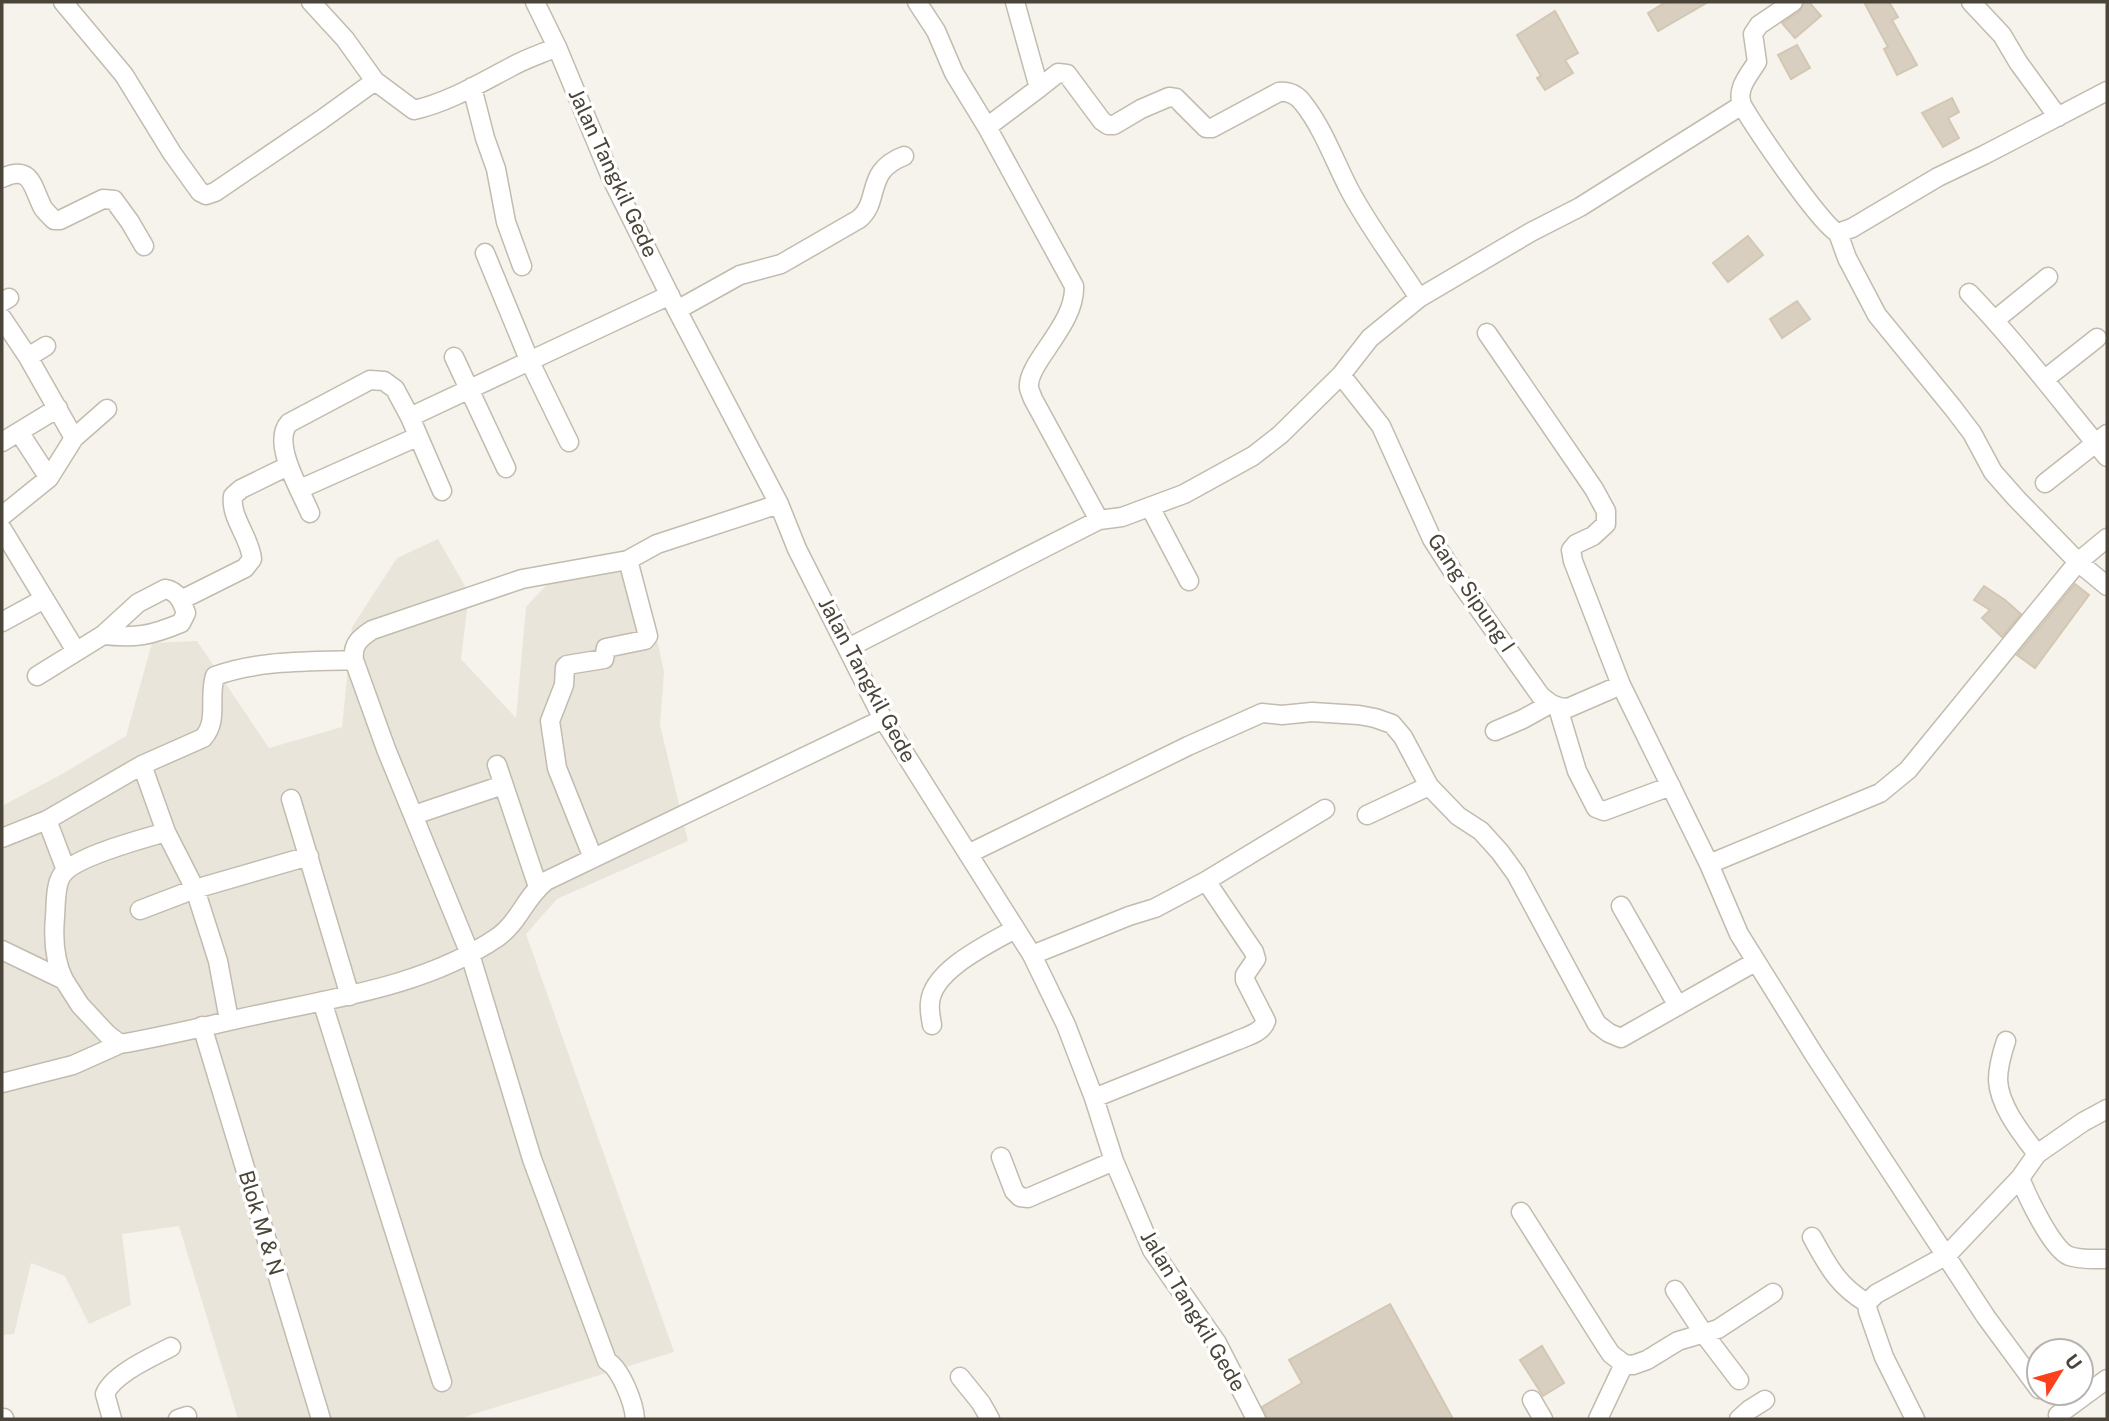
<svg xmlns="http://www.w3.org/2000/svg" width="2109" height="1421" viewBox="0 0 2109 1421" font-family="'Public Sans',sans-serif">
  <style>
    .residential { fill: #eae5da }
    .building { fill: #d8cfc1; stroke: #d3c7b4; stroke-width: 2 }
    .lines { fill: none; stroke-linecap: round; stroke-linejoin: round }
    .minor-casing { stroke: #c2bbae; stroke-width: 21 }
    .minor { stroke: #fff; stroke-width: 18 }
    .labels { text-anchor: middle; stroke-width: 7; stroke-linejoin: round; paint-order: stroke }
    .street-label { font-size: 21px; fill: #4b4439; stroke: #fff }
  </style>
  <rect width="100%" height="100%" fill="#f6f3ec"/>
  <path class="residential" d="M 438,539 L 469,593 L 461,659 L 516,718 L 526,607 L 567,563 L 616,557 L 649,601 L 664,672 L 660,725 L 688,841 L 557,899 L 526,934 L 674,1352 L 458,1419 L 238,1419 L 179,1226 L 122,1234 L 131,1305 L 89,1324 L 65,1276 L 31,1263 L 14,1334 L 2,1335 L 2,806 L 62,774 L 126,736 L 152,643 L 197,641 L 269,748 L 342,727 L 352,627 L 397,558 Z"/>
  <path class="building" d="M 1666,2 L 1708,2 L 1658,31 L 1648,13 Z
    M 1804,2 L 1809,2 L 1821,16 L 1795,38 L 1782,23 L 1800,11 Z
    M 1864,2 L 1889,2 L 1898,17 L 1892,20 L 1917,65 L 1897,75 L 1884,49 L 1888,47 Z
    M 1555,11 L 1578,53 L 1565,60 L 1573,73 L 1545,90 L 1537,78 L 1541,76 L 1517,35 Z
    M 1797,45 L 1810,68 L 1791,79 L 1778,55 Z
    M 1952,98 L 1959,112 L 1948,118 L 1959,138 L 1943,147 L 1922,113 Z
    M 1748,236 L 1763,255 L 1728,282 L 1713,263 Z
    M 1797,301 L 1810,319 L 1782,338 L 1770,319 Z
    M 2075,584 L 2089,595 L 2035,668 L 2017,655 Z
    M 1984,586 L 2005,600 L 2021,614 L 2002,637 L 1982,618 L 1990,610 L 1974,600 Z
    M 1390,1304 L 1453,1419 L 1267,1419 L 1262,1407 L 1302,1383 L 1289,1360 Z
    M 1542,1346 L 1564,1383 L 1543,1396 L 1520,1360 Z"/>
  <g class="lines">
    <defs>
      <path id="minor" d="M 63,2 L 124,75 L 172,153 L 200,192 L 206,195 L 215,192 L 321,120 L 375,81 L 414,110 C 449,102 480,83 511,67 C 525,59 541,54 557,47
        M 311,2 L 345,39 L 375,81
        M 535,2 L 557,47 L 610,175 L 677,310 L 779,504 L 797,549 L 883,719 L 1032,955 L 1066,1025 L 1094,1098 L 1114,1161 L 1152,1250 L 1217,1343 L 1256,1419
        M 917,2 L 936,31 L 954,73 L 987,127 L 1074,286 C 1076,325 1026,363 1029,388 C 1030,392 1032,396 1033,399 L 1099,520
        M 1793,2 L 1759,25 L 1753,34 L 1757,62 C 1748,76 1736,89 1742,105 C 1754,126 1822,227 1838,233 L 1847,258 L 1877,315 L 1953,408 L 1972,433 L 1993,472 L 2015,497 L 2078,562 L 2107,586
        M 1971,2 L 2002,35 L 2018,62 L 2058,117
        M 472,87 L 485,138 L 496,169 L 506,222 L 522,266
        M 1039,88 L 1058,73 L 1067,74 L 1102,121 L 1108,125 L 1114,125 L 1141,109 L 1169,97 L 1176,98 L 1206,128 L 1212,128 L 1279,92 C 1289,91 1297,95 1303,103 C 1323,128 1334,160 1349,189 C 1369,227 1396,262 1419,298
        M 987,127 L 1039,88 L 1015,2
        M 2,178 C 32,164 32,187 43,208 C 46,212 50,216 54,220 L 60,220 L 103,199 L 114,200 L 130,222 L 144,246
        M 1838,233 L 1852,228 L 1938,177 L 1984,155 L 2107,91
        M 485,253 L 530,362 L 569,442
        M 1969,293 C 2019,345 2061,402 2107,457
        M 2,302 L 9,298
        M 677,310 L 740,275 L 781,264 L 859,219 C 881,201 864,171 904,156
        M 2,318 L 28,357 L 74,438
        M 1995,320 L 2048,277
        M 1487,333 L 1594,489 L 1606,511 L 1606,524 L 1593,536 L 1576,544 L 1571,550 L 1573,561 L 1621,685 L 1709,864 L 1739,934 L 1815,1056 L 1986,1317 L 2039,1389
        M 28,357 L 46,346
        M 454,357 L 506,468
        M 1341,375 L 1381,426 L 1432,539 L 1457,578 L 1540,695 C 1549,703 1555,708 1568,708 L 1621,685
        M 2045,379 L 2097,338
        M 410,417 L 670,295
        M 19,432 L 49,478
        M 2,442 L 58,408
        M 2045,483 L 2107,434
        M 300,489 L 417,437
        M 1150,507 L 1189,581
        M 310,513 C 301,491 271,443 289,423 L 370,380 L 384,381 L 395,389 L 410,417 L 442,491
        M 2,516 L 49,478 L 74,438 L 107,409
        M 2,529 L 76,651
        M 628,560 L 522,579 L 372,630 C 360,638 352,644 354,660 L 386,749 L 470,954 L 532,1159 L 607,1361 C 621,1369 634,1403 635,1419
        M 165,589 C 178,591 182,602 186,613 L 181,623 C 150,636 136,638 103,635 L 138,603 Z
        M 181,600 L 245,568 L 252,559 C 250,537 230,518 233,496 L 241,489 L 288,466
        M 2,622 L 44,599
        M 848,648 L 1099,520 L 1122,517 L 1184,494 L 1253,456 L 1280,435 L 1341,375 L 1370,338 L 1419,298 L 1531,232 L 1580,207 L 1742,105
        M 37,676 L 103,635
        M 1558,708 L 1577,771 L 1596,808 L 1604,811 L 1671,786
        M 1495,731 L 1523,719 L 1550,704
        M 142,765 L 166,832 L 195,889 L 218,961 L 229,1020
        M 497,765 L 538,887
        M 291,799 L 350,996
        M 414,815 L 503,785
        M 1367,815 L 1429,786
        M 47,820 L 66,870
        M 2,838 L 47,820 L 142,765 L 203,738 C 219,721 208,697 215,676 C 258,660 308,662 354,660
        M 968,854 L 1188,746 L 1262,713 L 1282,715 L 1312,712 L 1359,715 L 1375,718 L 1392,724 L 1403,737 L 1429,786 L 1458,816 L 1481,831 L 1500,852 L 1516,874 L 1597,1024 L 1609,1033 L 1621,1038 L 1755,962
        M 593,858 L 557,768 L 550,721 L 564,685 L 565,667 L 567,665 L 604,659 L 606,648 L 645,640 L 648,636 L 628,560 L 657,544 L 779,504
        M 1709,864 L 1880,793 L 1908,770 L 2078,562 L 2107,538
        M 1621,906 L 1678,1006
        M 140,910 L 195,889 L 309,856
        M 2,950 L 64,980 L 80,1005 L 107,1034 L 120,1044 C 167,1036 214,1024 261,1014 C 341,997 429,984 498,937 C 519,922 526,896 546,881 L 883,719
        M 1032,955 L 1129,916 L 1155,908 L 1206,881 L 1325,809
        M 64,980 C 54,960 53,939 55,917 C 56,904 55,885 62,875 C 75,856 143,839 166,832
        M 322,1001 L 442,1382
        M 932,1025 C 931,1018 929,1010 930,1003 C 932,970 990,943 1015,929
        M 202,1026 L 321,1419
        M 2006,1041 C 2002,1053 1998,1066 1998,1080 C 1999,1106 2022,1134 2037,1154
        M 2,1083 L 73,1065 L 120,1044
        M 1094,1098 L 1236,1041 C 1247,1036 1262,1033 1266,1021 L 1245,980 L 1245,975 L 1256,959 L 1254,952 L 1206,881
        M 1001,1157 L 1014,1191 L 1020,1197 L 1028,1198 L 1037,1194 L 1114,1161
        M 2020,1178 C 2027,1196 2052,1249 2069,1256 C 2080,1260 2095,1259 2107,1259
        M 1521,1212 L 1605,1345 L 1611,1354 L 1624,1364 L 1598,1419
        M 1812,1237 C 1828,1266 1838,1286 1867,1303
        M 1675,1290 L 1704,1334 L 1739,1380
        M 1624,1364 L 1633,1365 L 1647,1360 L 1678,1341 L 1718,1329 L 1773,1293
        M 960,1377 L 981,1403 L 990,1419
        M 1532,1400 L 1543,1419
        M 2058,1415 L 2107,1379
        M 2,1419 L 4,1418
        M 112,1419 L 105,1394 C 113,1374 152,1357 171,1347
        M 178,1419 L 187,1416
        M 1739,1419 L 1749,1410 L 1765,1400
        M 1915,1419 L 1884,1357 L 1868,1311 L 1867,1303 L 1876,1294 L 1947,1255 L 2020,1178 L 2037,1154 L 2083,1122 L 2107,1109"/>
    </defs>
    <use href="#minor" class="minor-casing"/>
    <use href="#minor" class="minor"/>
  </g>
  <g class="labels">
    <g class="street-label">
      <text transform="translate(613 173) rotate(65)" y="7">Jalan Tangkil Gede</text>
      <text transform="translate(1471 593) rotate(56)" y="7">Gang Sipung I</text>
      <text transform="translate(867 680) rotate(62)" y="7">Jalan Tangkil Gede</text>
      <text transform="translate(261 1223) rotate(73)" y="7">Blok M &amp; N</text>
      <text transform="translate(1193 1311) rotate(59)" y="7">Jalan Tangkil Gede</text>
    </g>
  </g>
  <rect width="2109" height="1421" fill="none" stroke="#4b4439" stroke-width="7"/>
  <g transform="translate(2060 1372) rotate(53)"><circle r="33" fill="#ffffff" stroke="#b7b4b0" stroke-width="2"/>
  <path d="M0-5L12 26L0 18L-12 26Z" fill="#fc3f1d"/>
  <text y="-10" font-size="19" font-weight="bold" text-anchor="middle" fill="#4b4439">U</text>
  </g>
</svg>
